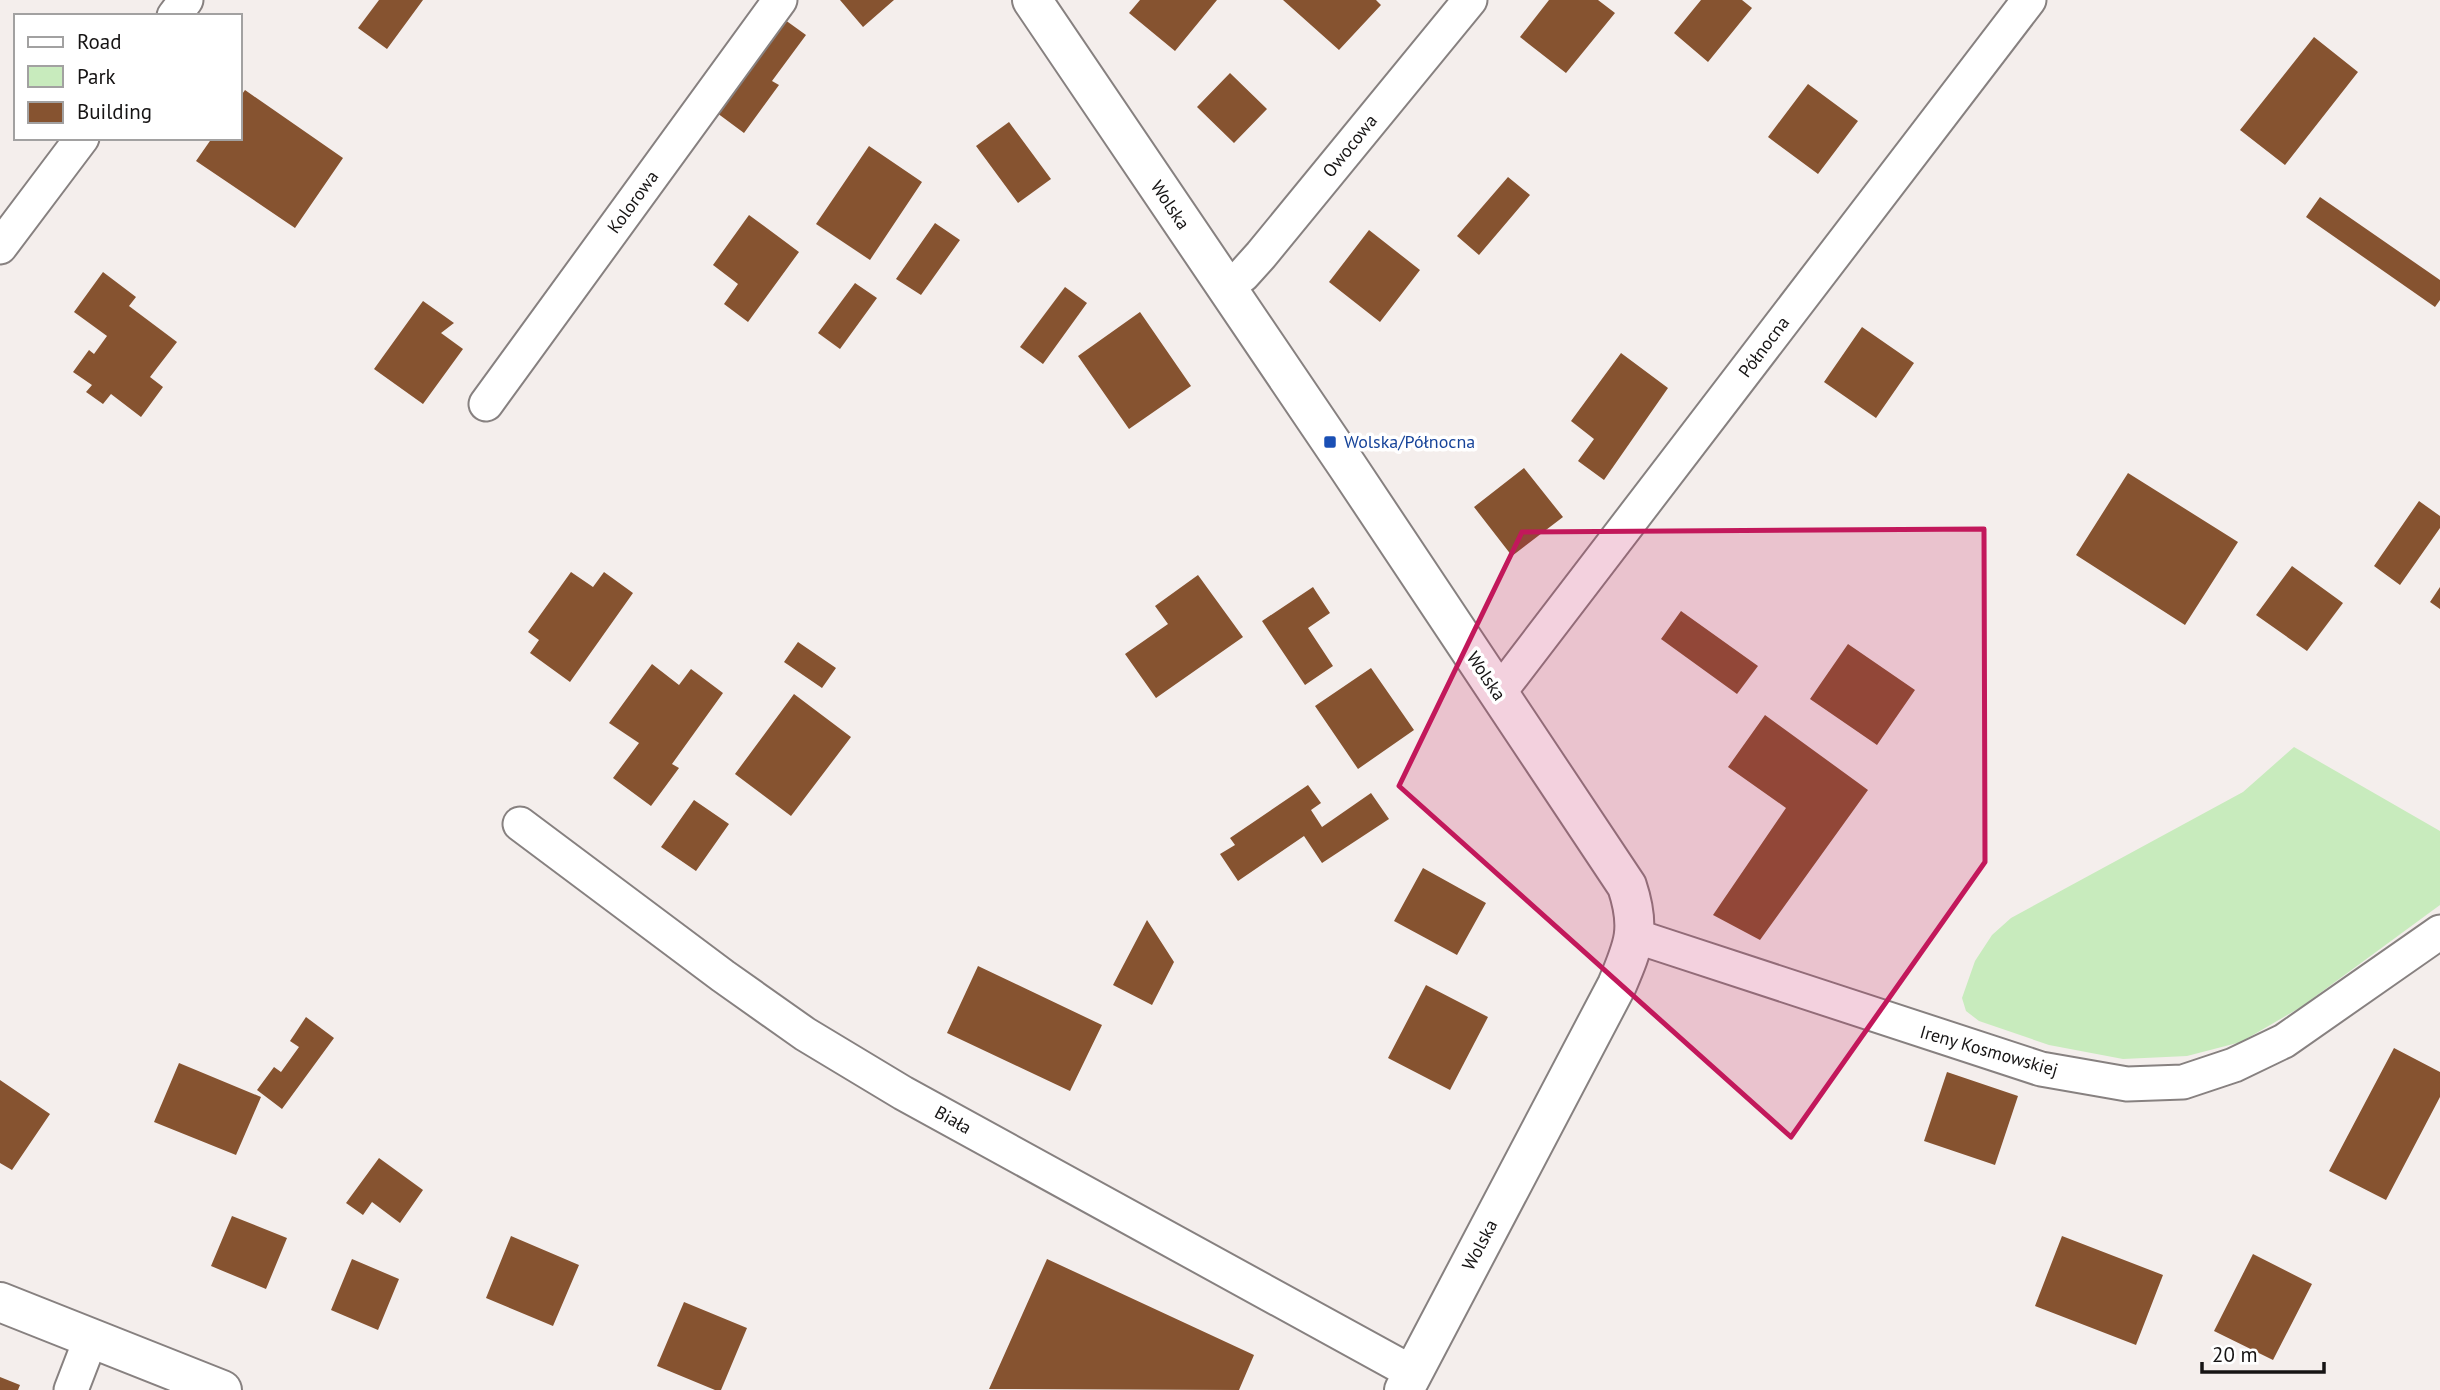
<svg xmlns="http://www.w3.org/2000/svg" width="2440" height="1390" viewBox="0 0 2440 1390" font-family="'PT Sans',sans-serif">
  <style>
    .green { fill: #c8ebbd }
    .building { fill: #865330 }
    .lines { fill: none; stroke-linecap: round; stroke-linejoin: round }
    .street-casing { stroke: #878180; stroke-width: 37 }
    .secondary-casing { stroke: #878180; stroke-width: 42 }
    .street { stroke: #fff; stroke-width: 33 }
    .secondary { stroke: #fff; stroke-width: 38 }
    .marked { fill: #c2185b; fill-opacity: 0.2; stroke: #c2185b; stroke-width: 5; stroke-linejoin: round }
    .transit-dot { fill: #1a4fb4; stroke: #fff; stroke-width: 2.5 }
    .labels { text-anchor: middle; stroke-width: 7; stroke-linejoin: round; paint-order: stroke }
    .street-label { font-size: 18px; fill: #161414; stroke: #fff }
    .transit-label { font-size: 18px; fill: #164399; stroke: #fff; text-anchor: start }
  </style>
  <rect width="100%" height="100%" fill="#f4eeec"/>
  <path class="green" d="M 2294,747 L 2440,831 L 2440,905 L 2301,1007 L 2241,1042 L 2187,1056 L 2123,1059 L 2049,1045 L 1979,1021 L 1966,1011 L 1962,998 L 1975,961 L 1992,935 L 2011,918 L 2243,792 Z"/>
  <path class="building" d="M 379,0 L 423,0 L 387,49 L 358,28 Z
    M 840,0 L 894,0 L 863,27 Z
    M 1140,0 L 1217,0 L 1175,51 L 1129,13 Z
    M 1283,0 L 1376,0 L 1381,5 L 1339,50 Z
    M 1549,0 L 1598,0 L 1615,13 L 1566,73 L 1520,37 Z
    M 1701,0 L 1742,0 L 1752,8 L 1708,62 L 1674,33 Z
    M 781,17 L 806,35 L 772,81 L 779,85 L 744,133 L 713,110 Z
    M 2314,37 L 2358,72 L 2285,165 L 2240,130 Z
    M 1230,73 L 1267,109 L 1234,143 L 1197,107 Z
    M 1808,84 L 1858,121 L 1818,174 L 1768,137 Z
    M 245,90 L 343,158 L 295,228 L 196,161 L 212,138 L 240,138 L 240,97 Z
    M 1009,122 L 1051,179 L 1018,203 L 976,146 Z
    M 869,146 L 922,182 L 870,260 L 816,224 Z
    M 1508,177 L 1530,195 L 1479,255 L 1457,236 Z
    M 2320,197 L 2440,280 L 2440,300 L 2435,307 L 2306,217 Z
    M 749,215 L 799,252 L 748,322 L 724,304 L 738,284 L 713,265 Z
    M 935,223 L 960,240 L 921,295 L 896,279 Z
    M 1369,230 L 1420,270 L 1380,322 L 1329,282 Z
    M 103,272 L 136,297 L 129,306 L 177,342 L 150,377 L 163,387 L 141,417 L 111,394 L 103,404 L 86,392 L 92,385 L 73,372 L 89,350 L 94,354 L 107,336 L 74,312 Z
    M 855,283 L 877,298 L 840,349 L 818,333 Z
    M 1065,287 L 1087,303 L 1043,364 L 1020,347 Z
    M 423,301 L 454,323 L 441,333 L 463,349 L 423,404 L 374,369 Z
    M 1140,312 L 1191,386 L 1129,429 L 1078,356 Z
    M 1862,327 L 1914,363 L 1876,418 L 1824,382 Z
    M 1621,353 L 1668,388 L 1604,480 L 1578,461 L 1594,439 L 1571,421 Z
    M 1524,468 L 1563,517 L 1512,556 L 1474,507 Z
    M 2128,473 L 2238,542 L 2185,625 L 2076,555 Z
    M 2419,501 L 2440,516 L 2440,528 L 2400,585 L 2374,566 Z
    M 2292,566 L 2343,603 L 2307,651 L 2256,615 Z
    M 571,572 L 593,587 L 604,572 L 633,593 L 570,682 L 530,653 L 539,640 L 528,632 Z
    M 1198,575 L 1243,637 L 1156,698 L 1125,654 L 1168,624 L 1155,606 Z
    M 1313,587 L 1330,613 L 1308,628 L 1333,666 L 1305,685 L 1262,621 Z
    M 2440,587 L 2440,609 L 2430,602 Z
    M 1681,611 L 1758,666 L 1737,694 L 1661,639 Z
    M 798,642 L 836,668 L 822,688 L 784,662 Z
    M 1848,644 L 1915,690 L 1877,745 L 1810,699 Z
    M 652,664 L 679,685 L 691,669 L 723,693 L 672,764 L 679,768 L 651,806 L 613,778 L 639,743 L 609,723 Z
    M 1371,668 L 1414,730 L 1358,769 L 1315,706 Z
    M 794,694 L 851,737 L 791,816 L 735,774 Z
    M 1765,715 L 1868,790 L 1760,940 L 1713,915 L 1786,808 L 1728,767 Z
    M 1308,785 L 1321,803 L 1311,810 L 1322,827 L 1371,793 L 1389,819 L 1322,863 L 1304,836 L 1238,881 L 1220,854 L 1235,845 L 1230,838 Z
    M 694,800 L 729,824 L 696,871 L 661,847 Z
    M 1423,868 L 1486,903 L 1457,955 L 1394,921 Z
    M 1147,920 L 1174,962 L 1152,1005 L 1113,985 Z
    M 978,966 L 1102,1025 L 1070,1091 L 947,1033 Z
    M 1426,985 L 1488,1017 L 1450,1090 L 1388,1058 Z
    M 306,1017 L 334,1038 L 282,1109 L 257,1090 L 274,1067 L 281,1072 L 299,1047 L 290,1041 Z
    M 2394,1048 L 2440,1072 L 2440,1097 L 2386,1200 L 2329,1171 Z
    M 179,1063 L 261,1097 L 236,1155 L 154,1122 Z
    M 1947,1072 L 2018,1096 L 1995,1165 L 1924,1141 Z
    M 0,1080 L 50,1114 L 12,1170 L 0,1163 Z
    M 379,1158 L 423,1190 L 400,1223 L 372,1202 L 363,1215 L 346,1203 Z
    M 232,1216 L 287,1238 L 266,1289 L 211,1266 Z
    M 511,1236 L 579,1265 L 553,1326 L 486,1298 Z
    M 2062,1236 L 2163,1275 L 2136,1345 L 2035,1306 Z
    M 2253,1254 L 2312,1284 L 2273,1360 L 2214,1331 Z
    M 352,1259 L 399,1279 L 378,1330 L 331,1310 Z
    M 1047,1259 L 1254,1355 L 1239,1390 L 989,1389 Z
    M 684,1302 L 747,1328 L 721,1390 L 715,1390 L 657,1366 Z
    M 0,1377 L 20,1385 L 18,1390 L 0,1390 Z"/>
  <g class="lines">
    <defs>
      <path id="street" d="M 174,16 L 186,0
        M 0,247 L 82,138
        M 1226,288 L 1243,275 L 1261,255 L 1470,0
        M 486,404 L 780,0
        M 1498,694 L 2029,0
        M 520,824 L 723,976 L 805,1034 L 903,1093 L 1413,1373
        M 1635,936 L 2041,1069 L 2127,1084 L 2183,1082 L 2234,1065 L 2284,1041 L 2440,932
        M 71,1390 L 91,1338"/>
      <path id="secondary" d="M 1032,0 L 1348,467 L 1627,886 C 1641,928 1634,945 1617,985 L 1404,1390
        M 0,1302 L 222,1390"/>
    </defs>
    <use href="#street" class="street-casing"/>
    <use href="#secondary" class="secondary-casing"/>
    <use href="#street" class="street"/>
    <use href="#secondary" class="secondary"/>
  </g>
  <path class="marked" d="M 1984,529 L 1985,862 L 1791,1137 L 1399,786 L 1522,532 Z"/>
  <rect class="transit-dot" x="1323" y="435" width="14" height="14" rx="3.5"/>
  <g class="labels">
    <g class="street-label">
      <text transform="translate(1350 146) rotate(-51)" y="6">Owocowa</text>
      <text transform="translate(633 202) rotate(-54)" y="6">Kolorowa</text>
      <text transform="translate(1170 205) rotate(56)" y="6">Wolska</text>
      <text transform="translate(1764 347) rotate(-53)" y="6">Północna</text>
      <text transform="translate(1486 676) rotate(56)" y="6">Wolska</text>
      <text transform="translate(1989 1051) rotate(16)" y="6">Ireny Kosmowskiej</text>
      <text transform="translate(953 1120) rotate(29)" y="6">Biała</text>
      <text transform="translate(1480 1245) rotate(-62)" y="6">Wolska</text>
    </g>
    <g class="transit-label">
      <text x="1344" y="448">Wolska/Północna</text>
    </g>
  </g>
  <rect x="14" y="14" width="228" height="126" fill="#ffffff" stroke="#a2a1a1" stroke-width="2"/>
  <rect x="28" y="37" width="35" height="10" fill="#ffffff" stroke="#a2a1a1" stroke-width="2"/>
  <text x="77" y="49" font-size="21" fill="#161414">Road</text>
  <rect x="28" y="66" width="35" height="21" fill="#c8ebbd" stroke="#a2a1a1" stroke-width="2"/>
  <text x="77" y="84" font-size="21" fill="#161414">Park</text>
  <rect x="28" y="102" width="35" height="21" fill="#865330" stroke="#a2a1a1" stroke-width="2"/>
  <text x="77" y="119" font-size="21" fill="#161414">Building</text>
  <path d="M2202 1362v10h122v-10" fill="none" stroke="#161414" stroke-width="3.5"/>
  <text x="2212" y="1362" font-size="21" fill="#161414" stroke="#ffffff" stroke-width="5" paint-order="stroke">20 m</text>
</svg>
